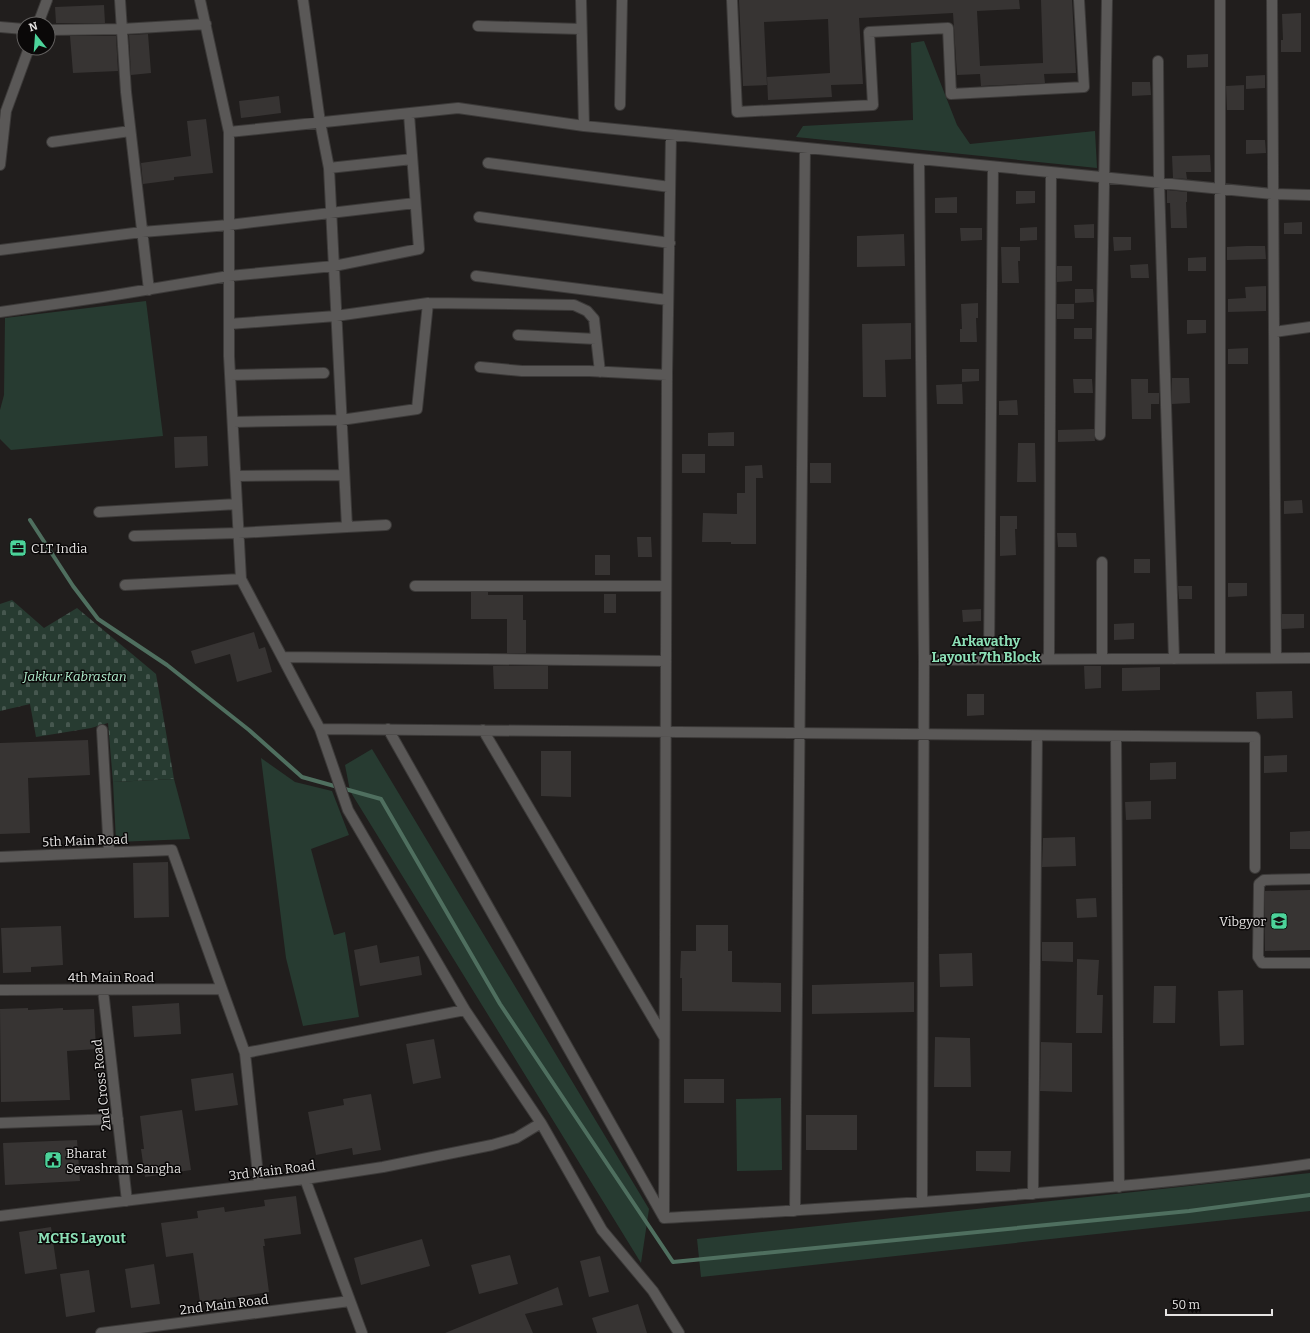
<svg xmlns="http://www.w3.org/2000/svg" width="1310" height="1333" viewBox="0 0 1310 1333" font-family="Bitter,serif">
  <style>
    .cemetery { fill: url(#cemetery-stones) }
    .park { fill: #273b31 }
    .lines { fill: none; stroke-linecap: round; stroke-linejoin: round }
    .stream { stroke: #4f6f5f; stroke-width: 4 }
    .building { fill: #373433 }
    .minor-casing { stroke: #3c3a39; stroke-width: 12 }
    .minor { stroke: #5a5857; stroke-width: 10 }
    .labels { text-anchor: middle; stroke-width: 3; stroke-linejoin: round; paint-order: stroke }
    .poi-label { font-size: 13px; fill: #e5e3e2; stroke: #0a0808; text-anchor: start }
    .park-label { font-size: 13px; font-style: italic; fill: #aeebcb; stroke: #0a0808 }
    .street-label { font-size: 13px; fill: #e5e3e2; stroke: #0a0808 }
    .neighbourhood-label { font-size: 14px; font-weight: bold; fill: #8cdfb6; stroke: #0a0808 }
  </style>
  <defs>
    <pattern id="cemetery-stones" width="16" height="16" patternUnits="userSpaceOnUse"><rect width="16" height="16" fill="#273b31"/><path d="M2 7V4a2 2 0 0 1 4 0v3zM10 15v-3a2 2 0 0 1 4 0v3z" fill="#46574f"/></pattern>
  </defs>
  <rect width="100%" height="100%" fill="#211e1d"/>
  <path class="cemetery" d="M 12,600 L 44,628 L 77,608 L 156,674 L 174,779 L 113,782 L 108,723 L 91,728 L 36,737 L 30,704 L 0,711 L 0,604 Z"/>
  <path class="park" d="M 924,41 L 957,125 L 970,144 L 1095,131 L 1097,168 L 796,137 L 803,126 L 913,120 L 911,43 Z
    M 146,301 L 163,436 L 11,450 L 0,439 L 0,410 L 4,395 L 5,318 Z
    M 372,749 L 649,1209 L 641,1263 L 350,791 L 345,765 Z
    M 261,758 L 295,782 L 332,791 L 349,835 L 311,849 L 334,935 L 345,932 L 359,1017 L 303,1026 L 286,958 Z
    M 174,779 L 190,839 L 116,842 L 113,782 Z
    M 781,1098 L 782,1170 L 737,1171 L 736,1099 Z
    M 1310,1173 L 1310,1211 L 701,1277 L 697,1239 Z"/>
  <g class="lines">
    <path class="stream" d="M 30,520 L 73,586 L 98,619 L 167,665 L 249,730 L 302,777 L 381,799 L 500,1004 L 673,1262 L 1189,1211 L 1310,1195"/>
  </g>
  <path class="building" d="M 739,0 L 1019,0 L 1020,9 L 977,11 L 980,66 L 1043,63 L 1041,0 L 1072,0 L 1076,73 L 1044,74 L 1045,83 L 981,86 L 980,74 L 957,75 L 953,13 L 859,18 L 863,84 L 831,85 L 832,97 L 768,100 L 767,77 L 830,73 L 828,19 L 764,22 L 767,85 L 743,86 Z
    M 104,5 L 105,23 L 56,23 L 55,7 Z
    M 1301,13 L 1301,52 L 1281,52 L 1281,40 L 1283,40 L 1282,14 Z
    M 148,34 L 151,73 L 131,75 L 129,35 Z
    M 70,36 L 116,36 L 118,71 L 73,73 Z
    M 1208,54 L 1208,67 L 1187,68 L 1187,55 Z
    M 1265,75 L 1265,88 L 1246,89 L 1246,76 Z
    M 1132,82 L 1150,82 L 1151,95 L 1132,96 Z
    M 1244,85 L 1244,110 L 1227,110 L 1226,86 Z
    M 279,96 L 281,113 L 241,118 L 239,101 Z
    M 206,119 L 213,173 L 174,177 L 174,180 L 143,184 L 141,163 L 191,156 L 187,121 Z
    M 1246,140 L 1265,140 L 1266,153 L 1246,154 Z
    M 1210,155 L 1211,172 L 1186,172 L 1187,179 L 1173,178 L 1172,156 Z
    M 1167,190 L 1187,192 L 1187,202 L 1186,202 L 1187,228 L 1171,228 L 1170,203 L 1167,203 Z
    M 1016,191 L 1035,191 L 1035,203 L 1016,204 Z
    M 957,197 L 957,213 L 935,213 L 935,198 Z
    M 1302,222 L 1302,234 L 1284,234 L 1284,223 Z
    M 1094,224 L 1094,238 L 1075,238 L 1074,225 Z
    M 1037,227 L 1037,240 L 1020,241 L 1020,228 Z
    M 960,228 L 982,228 L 982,240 L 961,241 Z
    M 904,234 L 905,266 L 857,267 L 857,236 Z
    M 1113,237 L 1131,237 L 1131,250 L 1114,251 Z
    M 1246,246 L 1265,246 L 1266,259 L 1227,260 L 1227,247 Z
    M 1001,247 L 1020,247 L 1020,261 L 1018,261 L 1019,283 L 1002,283 Z
    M 1206,257 L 1206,271 L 1188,271 L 1188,258 Z
    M 1148,264 L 1149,278 L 1131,278 L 1130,265 Z
    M 1057,266 L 1072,266 L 1072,281 L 1057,282 Z
    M 1266,286 L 1266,311 L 1228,312 L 1228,299 L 1246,298 L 1245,287 Z
    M 1075,289 L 1093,289 L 1094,302 L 1075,303 Z
    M 978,303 L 978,318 L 976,318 L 977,342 L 960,342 L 960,329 L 962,329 L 961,304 Z
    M 1057,304 L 1074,304 L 1074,319 L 1057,319 Z
    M 1187,320 L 1206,320 L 1206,333 L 1187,334 Z
    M 911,323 L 911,359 L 885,360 L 886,397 L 863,397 L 862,324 Z
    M 1074,328 L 1092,328 L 1092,339 L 1074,339 Z
    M 1248,348 L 1248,364 L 1228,364 L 1228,349 Z
    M 962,369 L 979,369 L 979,381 L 962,382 Z
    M 1172,378 L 1189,378 L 1190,403 L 1172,404 Z
    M 1073,379 L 1092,379 L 1093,393 L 1074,393 Z
    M 1131,379 L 1148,379 L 1148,393 L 1159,393 L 1159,404 L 1151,404 L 1151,419 L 1132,419 Z
    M 962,384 L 963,404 L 937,404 L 936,385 Z
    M 1017,400 L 1018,415 L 999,415 L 999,401 Z
    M 1094,429 L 1095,441 L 1058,442 L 1058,430 Z
    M 734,432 L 734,446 L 708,446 L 708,433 Z
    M 207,436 L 208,466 L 175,468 L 174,437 Z
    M 1018,443 L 1035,443 L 1036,482 L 1017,482 Z
    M 682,454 L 705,454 L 705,473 L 682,473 Z
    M 810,463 L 831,463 L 831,483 L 810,483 Z
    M 762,465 L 763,478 L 756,478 L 756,544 L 731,544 L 731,542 L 702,542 L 703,513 L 737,514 L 737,493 L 745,493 L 745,466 Z
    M 1302,500 L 1303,513 L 1284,514 L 1284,501 Z
    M 1000,516 L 1017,516 L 1017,529 L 1015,529 L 1016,555 L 1000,556 Z
    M 1057,533 L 1076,533 L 1077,547 L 1058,547 Z
    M 637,537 L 651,537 L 652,557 L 638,557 Z
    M 595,555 L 610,555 L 610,575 L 595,575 Z
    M 1134,559 L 1150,559 L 1150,573 L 1134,573 Z
    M 1228,583 L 1247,583 L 1247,596 L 1228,597 Z
    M 1178,586 L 1192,586 L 1192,599 L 1179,599 Z
    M 471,592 L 488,592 L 488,595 L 523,595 L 523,620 L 526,620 L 526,653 L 507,653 L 507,619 L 471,619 Z
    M 604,594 L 616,594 L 616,613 L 604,613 Z
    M 981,609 L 981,621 L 963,622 L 962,610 Z
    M 1282,614 L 1304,614 L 1304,628 L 1282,629 Z
    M 1134,623 L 1134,639 L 1114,640 L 1114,624 Z
    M 254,632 L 259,649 L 265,647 L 272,672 L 237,682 L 230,654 L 195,664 L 191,651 Z
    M 493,666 L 548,666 L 548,689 L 494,689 Z
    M 1084,666 L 1101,666 L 1101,688 L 1085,689 Z
    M 1160,667 L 1160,690 L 1122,691 L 1122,668 Z
    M 1292,691 L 1293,718 L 1257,719 L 1256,692 Z
    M 967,694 L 984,694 L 984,715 L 967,716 Z
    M 88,740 L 90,775 L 28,778 L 30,833 L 0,834 L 0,743 Z
    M 541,751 L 571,751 L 571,797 L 541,796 Z
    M 1287,755 L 1287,772 L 1264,773 L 1264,756 Z
    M 1176,762 L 1176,779 L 1150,780 L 1150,763 Z
    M 1151,801 L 1151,819 L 1126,820 L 1125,802 Z
    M 1310,831 L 1310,849 L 1290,849 L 1290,832 Z
    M 1075,837 L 1076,866 L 1042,867 L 1043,838 Z
    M 168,862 L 169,917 L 134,918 L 133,863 Z
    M 1310,890 L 1310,950 L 1265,951 L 1265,891 Z
    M 1096,898 L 1097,917 L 1077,918 L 1076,899 Z
    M 696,925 L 728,925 L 728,951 L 732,951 L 732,982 L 781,983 L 781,1012 L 682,1011 L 682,978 L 680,978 L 681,951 L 696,951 Z
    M 61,926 L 63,965 L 31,967 L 31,972 L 3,973 L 1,928 Z
    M 1042,942 L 1073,942 L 1073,962 L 1042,961 Z
    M 377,945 L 380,963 L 419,956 L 422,975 L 360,986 L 354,950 Z
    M 972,953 L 973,986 L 940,987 L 939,954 Z
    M 1077,959 L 1099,960 L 1097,995 L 1103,995 L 1102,1033 L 1076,1033 Z
    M 914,982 L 914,1012 L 812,1014 L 812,985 Z
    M 1154,986 L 1176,986 L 1175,1023 L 1153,1023 Z
    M 1243,990 L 1244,1045 L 1220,1046 L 1218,991 Z
    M 179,1003 L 181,1034 L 134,1037 L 132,1006 Z
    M 28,1008 L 28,1010 L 63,1008 L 63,1010 L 94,1009 L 96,1049 L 67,1051 L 70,1100 L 1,1102 L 0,1009 Z
    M 935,1037 L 970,1038 L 971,1087 L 934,1087 Z
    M 434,1039 L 441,1078 L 413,1084 L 406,1044 Z
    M 1041,1042 L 1072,1043 L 1072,1092 L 1040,1091 Z
    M 233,1073 L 238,1105 L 195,1111 L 191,1079 Z
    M 684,1079 L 724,1079 L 724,1103 L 684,1103 Z
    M 371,1094 L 381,1150 L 353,1155 L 352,1148 L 316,1155 L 308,1112 L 344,1105 L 343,1099 Z
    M 182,1110 L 191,1170 L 145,1177 L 141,1149 L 144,1149 L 140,1116 Z
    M 806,1115 L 857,1115 L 857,1150 L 806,1150 Z
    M 77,1140 L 80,1181 L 5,1185 L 3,1143 Z
    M 976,1151 L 1011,1151 L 1010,1172 L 976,1171 Z
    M 296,1196 L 301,1234 L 264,1239 L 265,1246 L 263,1246 L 269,1292 L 200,1302 L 193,1253 L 166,1257 L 161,1223 L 198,1218 L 197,1211 L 224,1207 L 225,1212 L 265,1206 L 264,1200 Z
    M 51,1227 L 57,1269 L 25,1274 L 19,1232 Z
    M 422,1239 L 430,1266 L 361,1285 L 354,1258 Z
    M 510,1255 L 518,1284 L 479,1294 L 471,1265 Z
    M 600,1256 L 609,1292 L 589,1297 L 580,1261 Z
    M 154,1264 L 160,1304 L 131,1308 L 125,1269 Z
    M 89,1270 L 95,1312 L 66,1317 L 60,1274 Z
    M 558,1287 L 563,1305 L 525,1314 L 533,1333 L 445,1333 Z
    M 638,1304 L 647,1333 L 597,1333 L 592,1318 Z"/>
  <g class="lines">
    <defs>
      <path id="minor" d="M 120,0 L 126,92 L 149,290
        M 200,0 L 229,132 L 229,356 L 241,579 L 320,729 L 348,810 L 465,1010 L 541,1123 L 602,1230 L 653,1291 L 679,1333
        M 581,0 L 584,126
        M 732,0 L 737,112 L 873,105 L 869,32 L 948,28 L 951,94 L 1084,87 L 1079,0
        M 1220,0 L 1220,658
        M 1272,0 L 1276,658
        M 38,24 L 47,0
        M 478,26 L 581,29
        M 0,27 L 24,29
        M 48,30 L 122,29 L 206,24
        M 1158,61 L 1159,183 L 1174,659
        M 620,105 L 622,0
        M 229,132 L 458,108 L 584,126 L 1273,194 L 1310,195
        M 52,142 L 130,131
        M 919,159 L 924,660 L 922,1202
        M 488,163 L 670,187
        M 0,165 L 6,111 L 29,48
        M 329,168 L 412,159
        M 479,217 L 670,243
        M 0,250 L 142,232 L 229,225 L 415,203
        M 476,276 L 668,300
        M 0,312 L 103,297 L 229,276 L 334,266 L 419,249 L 409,114
        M 229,324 L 336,316 L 428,303 L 574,305 L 587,311 L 594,319 L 600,372
        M 1274,332 L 1310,327
        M 518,335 L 596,339
        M 480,367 L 522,371 L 589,371 L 667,375
        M 230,375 L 324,373
        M 233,422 L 341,420 L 417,409 L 428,303
        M 1100,435 L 1107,0
        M 236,476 L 344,475
        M 99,512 L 237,504
        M 347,527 L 386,525
        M 134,536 L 238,533 L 347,527 L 329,168 L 320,122 L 303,0
        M 1102,562 L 1102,659
        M 125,585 L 241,579
        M 415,586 L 666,586
        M 282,657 L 666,661
        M 989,659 L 993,167
        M 1049,659 L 1051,172
        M 924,660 L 1310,658
        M 320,729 L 1255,737 L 1255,868
        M 388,729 L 663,1216
        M 102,730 L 109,852
        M 483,730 L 664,1037
        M 1116,736 L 1119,1187
        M 0,857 L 172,850 L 245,1053 L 259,1184
        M 1310,879 L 1264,880 L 1259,884 L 1258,957 L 1262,963 L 1310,963
        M 0,990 L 222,989
        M 103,990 L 127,1201
        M 245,1053 L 465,1010
        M 0,1123 L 118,1119
        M 305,1179 L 362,1333
        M 1033,1194 L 1037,736
        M 795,1211 L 805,148
        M 0,1216 L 305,1179 L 383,1167 L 492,1145 L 516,1138 L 541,1123
        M 664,1218 L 667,375 L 671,135
        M 664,1218 C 764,1213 863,1206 963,1199 C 1079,1190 1195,1181 1310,1164
        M 101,1333 L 350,1301"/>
    </defs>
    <use href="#minor" class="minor-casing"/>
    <use href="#minor" class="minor"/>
  </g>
  <defs>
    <symbol id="office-square" viewBox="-11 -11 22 22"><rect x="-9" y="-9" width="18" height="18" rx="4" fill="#4cd39a" stroke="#0a0808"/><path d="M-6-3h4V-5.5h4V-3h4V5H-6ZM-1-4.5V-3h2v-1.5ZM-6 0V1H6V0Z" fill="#111"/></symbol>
    <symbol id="school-square" viewBox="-11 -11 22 22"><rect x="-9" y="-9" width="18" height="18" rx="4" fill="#4cd39a" stroke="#0a0808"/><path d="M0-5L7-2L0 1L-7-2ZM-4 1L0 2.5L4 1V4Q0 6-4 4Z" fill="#111"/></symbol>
    <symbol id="civic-square" viewBox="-11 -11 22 22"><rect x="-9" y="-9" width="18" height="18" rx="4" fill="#4cd39a" stroke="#0a0808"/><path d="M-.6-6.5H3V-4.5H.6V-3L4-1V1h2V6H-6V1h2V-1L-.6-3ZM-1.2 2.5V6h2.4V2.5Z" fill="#111"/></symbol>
  </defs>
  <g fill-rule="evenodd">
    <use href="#office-square" x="8" y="538" width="20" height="20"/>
    <use href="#school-square" x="1269" y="911" width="20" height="20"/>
    <use href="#civic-square" x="43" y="1150" width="20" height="20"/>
  </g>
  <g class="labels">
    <g class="poi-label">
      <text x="31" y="553">CLT India</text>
      <text x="1266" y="926" text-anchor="end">Vibgyor</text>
      <text x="66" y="1158">Bharat<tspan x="66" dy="15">Sevashram Sangha</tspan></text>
    </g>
    <g class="park-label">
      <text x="75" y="681">Jakkur Kabrastan</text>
    </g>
    <g class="street-label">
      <text transform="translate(85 840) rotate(-2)" y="5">5th Main Road</text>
      <text x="111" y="982">4th Main Road</text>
      <text transform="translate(101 1085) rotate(-96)" y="5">2nd Cross Road</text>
      <text transform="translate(272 1170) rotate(-7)" y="5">3rd Main Road</text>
      <text transform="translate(224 1304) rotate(-7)" y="5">2nd Main Road</text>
    </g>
    <g class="neighbourhood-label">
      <text x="986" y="646">Arkavathy<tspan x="986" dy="16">Layout 7th Block</tspan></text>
      <text x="82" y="1243">MCHS Layout</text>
    </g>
  </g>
  <g transform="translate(36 36) rotate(343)"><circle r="19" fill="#0a0808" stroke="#62605f"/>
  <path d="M0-3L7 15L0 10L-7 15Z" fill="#4cd39a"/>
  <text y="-6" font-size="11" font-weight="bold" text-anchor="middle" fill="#e5e3e2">N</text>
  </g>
  <path d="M1166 1309v6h106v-6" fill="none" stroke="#e5e3e2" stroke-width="2"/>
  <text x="1172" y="1309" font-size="12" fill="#e5e3e2" stroke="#0a0808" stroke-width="3" paint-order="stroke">50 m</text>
</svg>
